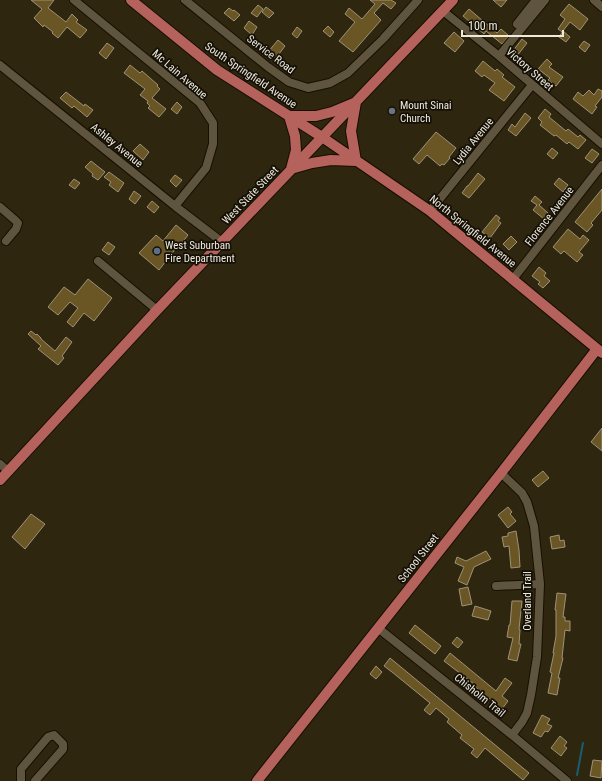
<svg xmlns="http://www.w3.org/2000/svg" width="602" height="781" viewBox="0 0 602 781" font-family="'Roboto Condensed',sans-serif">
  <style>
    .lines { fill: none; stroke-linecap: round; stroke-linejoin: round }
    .stream { stroke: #195e70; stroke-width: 2 }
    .building { fill: #6a5625; stroke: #9d9279 }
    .minor-casing { stroke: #170f00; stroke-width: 10 }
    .major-casing { stroke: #170f00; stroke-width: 12 }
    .minor { stroke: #5f553e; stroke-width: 8 }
    .major { stroke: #b5625d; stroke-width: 10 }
    .worship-dot { fill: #6b7280; stroke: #141007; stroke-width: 1.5 }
    .service-dot { fill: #5c6f8a; stroke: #141007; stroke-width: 1.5 }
    .labels { text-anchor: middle; stroke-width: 3.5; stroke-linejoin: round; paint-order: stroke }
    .street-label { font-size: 11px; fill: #f0eadd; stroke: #141007 }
    .poi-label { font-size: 11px; fill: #f0eadd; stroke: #141007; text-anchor: start }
  </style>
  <rect width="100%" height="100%" fill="#2f2610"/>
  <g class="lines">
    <path class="stream" d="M 577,775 L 583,743"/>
  </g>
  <path class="building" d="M 31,0 L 54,0 L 48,8 L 66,22 L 72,14 L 78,20 L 76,22 L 87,30 L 80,38 L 67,27 L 58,38 L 52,33 L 53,32 L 44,25 L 43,27 L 34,18 L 42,9 Z
    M 370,0 L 391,0 L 396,3 L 391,9 L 383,3 L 374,13 L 381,20 L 353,52 L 339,41 L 355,22 L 345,14 L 349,8 L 362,19 L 375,4 Z
    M 493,0 L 507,0 L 501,7 Z
    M 569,4 L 588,19 L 580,30 L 570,22 L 562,32 L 558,29 L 565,19 L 560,15 Z
    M 258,5 L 263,9 L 257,17 L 251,13 Z
    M 266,7 L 274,13 L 269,18 L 262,12 Z
    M 229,8 L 233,11 L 234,10 L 240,15 L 234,21 L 224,13 Z
    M 469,9 L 497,33 L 501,29 L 509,36 L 502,44 L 486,31 L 484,34 L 463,16 Z
    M 249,21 L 257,27 L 252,35 L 244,28 Z
    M 328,26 L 334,32 L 330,37 L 323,31 Z
    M 297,27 L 302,31 L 297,38 L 292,34 Z
    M 563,31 L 570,37 L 566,42 L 559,37 Z
    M 454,32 L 464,41 L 455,52 L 444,43 Z
    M 522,39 L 527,43 L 517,56 L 512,52 Z
    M 278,40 L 285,46 L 276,58 L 268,52 Z
    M 584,41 L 590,45 L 585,52 L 579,47 Z
    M 107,43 L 114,48 L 106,59 L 99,53 Z
    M 547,59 L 552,64 L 549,67 L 563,77 L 556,86 L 548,80 L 550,78 L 538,69 Z
    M 483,61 L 495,71 L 497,69 L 504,75 L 502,77 L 515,87 L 504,101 L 489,90 L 495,83 L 484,75 L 482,77 L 475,71 Z
    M 130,65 L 140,73 L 142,71 L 158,85 L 157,86 L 160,89 L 152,98 L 166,109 L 159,117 L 148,108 L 150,106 L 147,103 L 148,101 L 140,95 L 145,89 L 124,73 Z
    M 598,89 L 602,91 L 602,97 L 595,106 L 597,107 L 592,114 L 573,99 L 578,92 L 583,96 L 589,90 L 594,95 Z
    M 66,92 L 84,106 L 85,104 L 93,110 L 87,117 L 74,106 L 72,108 L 60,98 Z
    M 177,102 L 182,107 L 177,114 L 171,109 Z
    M 545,109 L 551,114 L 549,117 L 566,131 L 568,129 L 578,137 L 580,135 L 586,140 L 578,149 L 569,142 L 567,144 L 556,135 L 554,136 L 540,125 L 542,122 L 538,118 Z
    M 525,113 L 531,118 L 516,136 L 508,130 L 512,124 L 515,127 Z
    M 436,132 L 456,148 L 449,157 L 450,158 L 444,165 L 442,164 L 440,166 L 427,155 L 419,164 L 413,159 Z
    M 140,144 L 149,152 L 143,160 L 133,151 Z
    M 552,148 L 558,153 L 553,159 L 547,154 Z
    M 592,149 L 599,154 L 592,163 L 585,158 Z
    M 91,161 L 105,172 L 98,180 L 92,176 L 93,174 L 85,167 Z
    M 109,172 L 124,183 L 118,192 L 109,185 L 111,182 L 104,177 Z
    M 478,173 L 485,179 L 469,198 L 462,193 L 467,186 L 468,186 Z
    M 175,175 L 182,180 L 176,187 L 170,181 Z
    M 559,178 L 568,185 L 563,192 L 554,184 Z
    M 74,179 L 80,183 L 75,189 L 69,185 Z
    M 602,189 L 602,210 L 591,223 L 593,225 L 587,232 L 575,222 Z
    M 134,191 L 141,196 L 135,204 L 129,199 Z
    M 535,196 L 542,202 L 539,205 L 548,213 L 544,219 L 533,210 L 537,205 L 531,201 Z
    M 152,201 L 159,207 L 154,213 L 147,207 Z
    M 496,215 L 500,218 L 498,221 L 501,223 L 490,238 L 482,232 Z
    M 176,225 L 188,235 L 178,248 L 177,247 L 159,270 L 139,253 L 156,235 L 163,241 Z
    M 568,229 L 580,239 L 583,235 L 589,240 L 579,252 L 583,255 L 577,262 L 564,251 L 561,254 L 553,247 Z
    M 511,236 L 517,242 L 509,250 L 503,244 Z
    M 108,242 L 115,247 L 109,255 L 102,250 Z
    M 539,267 L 546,273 L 544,276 L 550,281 L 543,288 L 538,284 L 540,282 L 532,276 Z
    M 88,279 L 112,298 L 94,321 L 84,313 L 73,327 L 67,322 L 78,308 L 70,302 L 58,315 L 48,307 L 64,287 L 75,295 Z
    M 31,331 L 36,335 L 37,334 L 41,338 L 41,339 L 55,351 L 66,337 L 72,342 L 62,356 L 64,358 L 58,365 L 38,349 L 41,346 L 28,334 Z
    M 602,428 L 602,451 L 591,442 Z
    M 543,471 L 549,478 L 538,487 L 532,480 Z
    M 508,507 L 512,512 L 510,514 L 516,521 L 508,528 L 498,515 Z
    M 31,514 L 45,524 L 25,549 L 12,537 Z
    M 516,531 L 519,550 L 520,567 L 511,568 L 509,546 L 504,547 L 502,537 L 508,536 L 508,533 Z
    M 559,535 L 560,541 L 564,540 L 565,547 L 552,549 L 550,537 Z
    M 486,551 L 491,559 L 474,567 L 467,585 L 458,581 L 464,567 L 455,563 L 457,557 L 466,561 Z
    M 468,587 L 472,604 L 462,606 L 459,589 Z
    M 557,593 L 566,594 L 563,617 L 565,617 L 565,621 L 570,621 L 570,631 L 565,630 L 562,658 L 563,658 L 558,678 L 560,678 L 557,695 L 548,693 L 552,673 L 550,672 L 554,653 L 553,653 L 556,636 L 556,610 L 555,610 Z
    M 512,601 L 522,601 L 519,629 L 520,630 L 519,644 L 521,644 L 517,661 L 508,659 L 513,638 L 507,637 L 509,625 L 510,625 Z
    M 475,606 L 491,611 L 488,620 L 472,616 Z
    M 415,625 L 441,646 L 435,654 L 409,633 Z
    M 457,637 L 463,642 L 458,648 L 452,643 Z
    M 450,653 L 496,691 L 505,678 L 512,683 L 502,696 L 508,701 L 502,709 L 473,685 L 474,684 L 444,661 Z
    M 390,658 L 529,773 L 523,780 L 485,748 L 477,758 L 471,753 L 474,749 L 460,738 L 462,735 L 447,722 L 449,719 L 436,708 L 430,715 L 424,710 L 430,703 L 392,672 L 384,666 Z
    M 376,666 L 382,672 L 376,679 L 370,674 Z
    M 542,715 L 550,719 L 547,724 L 552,726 L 548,732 L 545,731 L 541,737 L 533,733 Z
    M 560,736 L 567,742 L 564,746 L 567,748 L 561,756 L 551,748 Z
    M 593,760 L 602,761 L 601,778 L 590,776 Z"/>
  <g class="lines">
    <defs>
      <path id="minor" d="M 74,0 L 200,103 L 213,123 L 213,144 L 206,168 L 175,206
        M 185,0 L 268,67 L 289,82 L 308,88 L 330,83 L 348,73 L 383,39 L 418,0
        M 594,0 L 602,7
        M 443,11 L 499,56 L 602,144
        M 517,24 L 536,0
        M 499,56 L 545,0
        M 0,65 L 175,206 L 222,242
        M 0,207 L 15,220 L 18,223 L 16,229 L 6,241
        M 430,211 L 532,85
        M 98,261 L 157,310
        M 513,279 L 602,165
        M 0,464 L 8,471
        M 501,473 L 522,493 L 527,502 L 534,526 L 540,584 L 537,657 L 531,695 L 527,713 L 522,722 L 512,735
        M 496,586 L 540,584
        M 378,628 L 512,735 L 567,781
        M 21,781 L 21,769 L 48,737 L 54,735 L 63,744 L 63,749 L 35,781"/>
      <path id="major" d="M 131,0 L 217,70 L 322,137 L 430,211 L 602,353
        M 356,102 L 351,131 L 356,161 L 331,160 L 312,163 L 291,169 L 296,150 L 295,136 L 289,116 L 316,116 L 332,112 Z
        M 0,480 L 157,310 L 453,0
        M 257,781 L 501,473 L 597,349"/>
    </defs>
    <use href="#minor" class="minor-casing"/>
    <use href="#major" class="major-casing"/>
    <use href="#minor" class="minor"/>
    <use href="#major" class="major"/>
  </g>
  <circle class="worship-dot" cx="392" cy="111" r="4"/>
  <circle class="service-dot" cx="157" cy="251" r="4"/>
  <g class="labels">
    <g class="street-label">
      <text transform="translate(271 54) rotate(37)" y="4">Service Road</text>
      <text transform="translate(530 69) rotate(41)" y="4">Victory Street</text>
      <text transform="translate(180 74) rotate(41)" y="4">Mc Lain Avenue</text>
      <text transform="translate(251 75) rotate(34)" y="4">South Springfield Avenue</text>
      <text transform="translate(473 141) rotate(-51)" y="4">Lydia Avenue</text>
      <text transform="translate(117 145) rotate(39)" y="4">Ashley Avenue</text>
      <text transform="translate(250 195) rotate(-46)" y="4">West State Street</text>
      <text transform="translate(549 216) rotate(-52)" y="4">Florence Avenue</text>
      <text transform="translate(473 231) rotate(39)" y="4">North Springfield Avenue</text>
      <text transform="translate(418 558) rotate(-52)" y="4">School Street</text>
      <text transform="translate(527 601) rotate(-90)" y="4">Overland Trail</text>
      <text transform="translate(480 695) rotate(39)" y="4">Chisholm Trail</text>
    </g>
    <g class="poi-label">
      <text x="400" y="109">Mount Sinai<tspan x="400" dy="13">Church</tspan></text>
      <text x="165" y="249">West Suburban<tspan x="165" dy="13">Fire Department</tspan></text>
    </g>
  </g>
  <path d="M462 30v6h101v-6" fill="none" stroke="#f0eadd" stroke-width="2"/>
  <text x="468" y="30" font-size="12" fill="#f0eadd" stroke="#141007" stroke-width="3" paint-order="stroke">100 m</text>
</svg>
